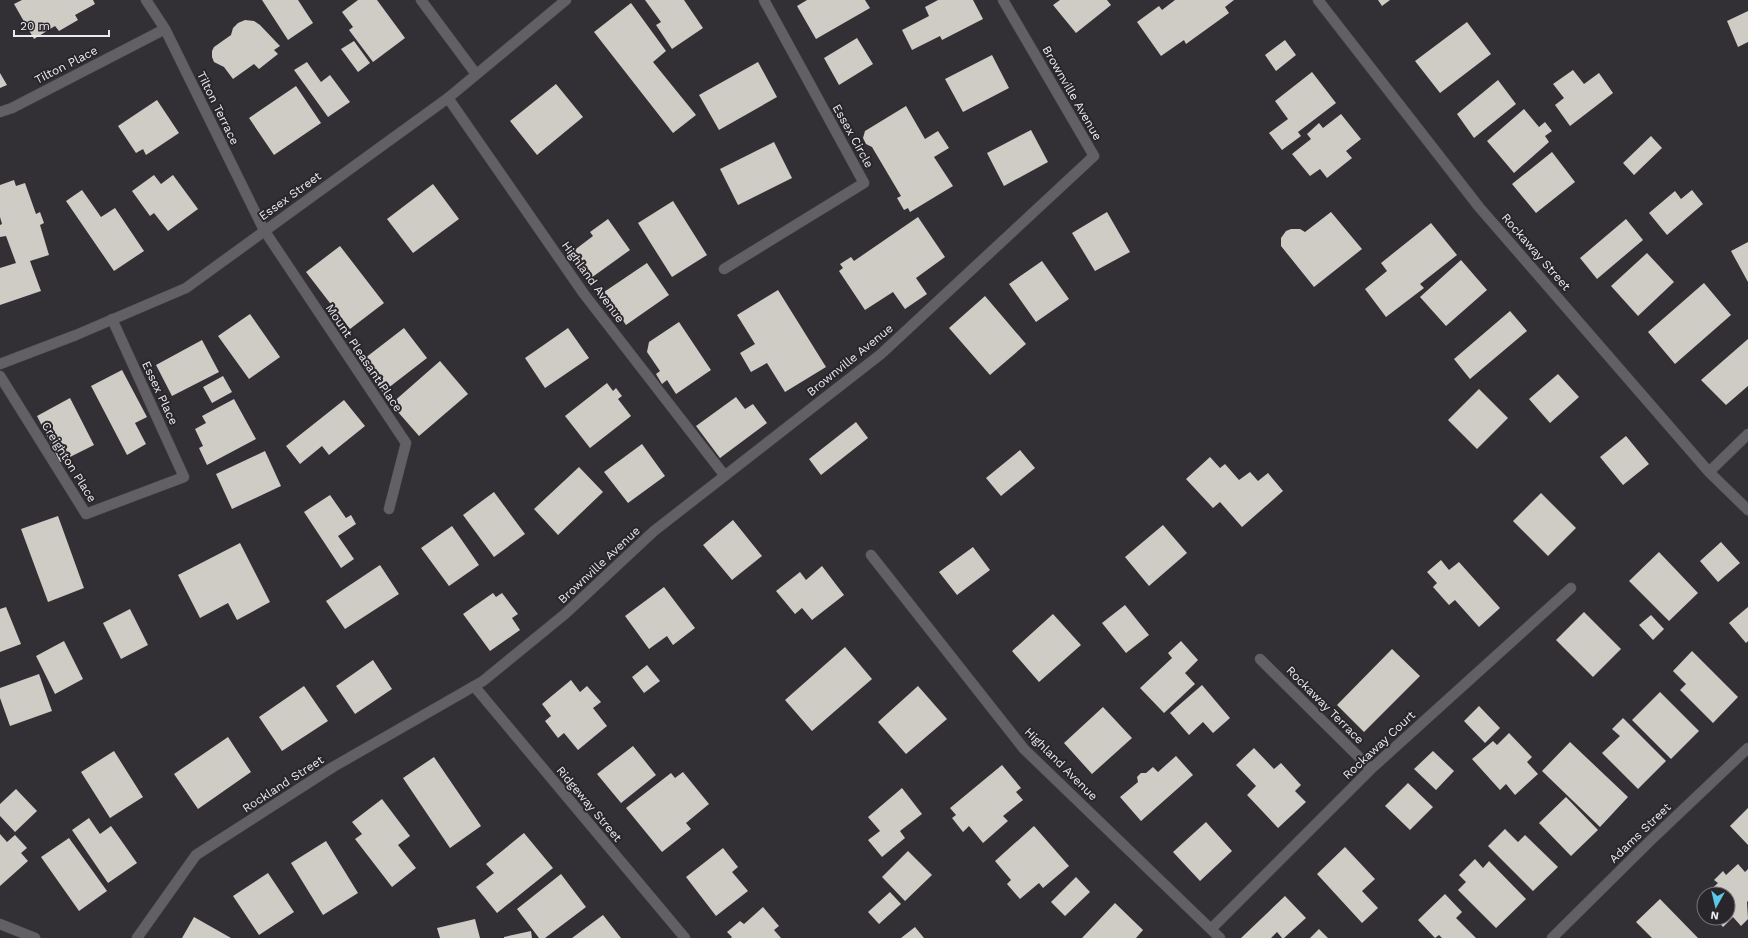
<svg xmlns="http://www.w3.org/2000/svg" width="1748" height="938" viewBox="0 0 1748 938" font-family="'Work Sans',sans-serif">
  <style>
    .building { fill: #cfcbc5 }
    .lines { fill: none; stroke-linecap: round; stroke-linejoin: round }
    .minor-casing { stroke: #514f52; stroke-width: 11 }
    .secondary-casing { stroke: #514f52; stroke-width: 11 }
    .minor { stroke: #636065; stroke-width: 10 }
    .secondary { stroke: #636065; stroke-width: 10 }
    .labels { text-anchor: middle; stroke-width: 4; stroke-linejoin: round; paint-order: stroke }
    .street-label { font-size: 12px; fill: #eceaed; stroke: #29262b }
  </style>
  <rect width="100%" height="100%" fill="#323035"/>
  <path class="building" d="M 22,0 L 93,0 L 95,4 L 75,15 L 78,20 L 59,31 L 55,26 L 34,39 L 14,4 Z
    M 262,0 L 298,0 L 313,23 L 288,40 Z
    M 358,0 L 377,0 L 405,38 L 373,62 L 349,30 L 353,27 L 342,12 Z
    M 645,0 L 684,0 L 703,28 L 672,49 L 656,25 L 661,22 Z
    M 807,0 L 865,0 L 870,8 L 816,39 L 797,6 Z
    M 938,0 L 973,0 L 983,19 L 942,40 L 940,36 L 912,50 L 902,30 L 929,16 L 925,7 Z
    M 1060,0 L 1107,0 L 1111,5 L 1076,33 L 1053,5 Z
    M 1175,0 L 1234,0 L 1225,7 L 1229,13 L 1186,44 L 1184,40 L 1161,56 L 1137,22 L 1159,6 L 1162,10 Z
    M 1378,0 L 1390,0 L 1382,6 Z
    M 631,3 L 666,51 L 653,62 L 696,115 L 673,133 L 594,32 Z
    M 1748,11 L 1748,42 L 1738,47 L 1727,21 Z
    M 245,20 L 254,21 L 260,25 L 280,46 L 274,50 L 278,54 L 259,69 L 254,64 L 233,79 L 224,67 L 214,62 L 212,57 L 212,51 L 214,47 L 231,35 L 233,28 L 238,23 Z
    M 1467,22 L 1491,54 L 1440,93 L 1415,61 Z
    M 857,38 L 873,64 L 839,85 L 824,58 Z
    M 1285,40 L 1296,55 L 1276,71 L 1265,55 Z
    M 354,41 L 370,63 L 358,72 L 341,49 Z
    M 992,55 L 1009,88 L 963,112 L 945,79 Z
    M 307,62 L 321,82 L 330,75 L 350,102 L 328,117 L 294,70 Z
    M 758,62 L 777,97 L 719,130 L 699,95 Z
    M 1573,70 L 1584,84 L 1599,73 L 1613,93 L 1570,126 L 1555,105 L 1564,98 L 1553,84 Z
    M 1312,72 L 1336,103 L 1298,132 L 1301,136 L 1282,150 L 1269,133 L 1288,119 L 1275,101 Z
    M 0,73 L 7,85 L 0,88 Z
    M 1498,80 L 1516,104 L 1474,138 L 1457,114 Z
    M 556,84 L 583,117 L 537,155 L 510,121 Z
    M 296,86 L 321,123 L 274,155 L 249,118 Z
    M 157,100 L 179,133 L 146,155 L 143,149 L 136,153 L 118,126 Z
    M 906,106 L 925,139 L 938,131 L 949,148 L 934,157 L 953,186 L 910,212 L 908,208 L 904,210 L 897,198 L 901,196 L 872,147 L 866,144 L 863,138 L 865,131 Z
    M 1524,109 L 1539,127 L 1545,122 L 1552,131 L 1545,136 L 1549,142 L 1514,173 L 1487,141 Z
    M 1341,114 L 1361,139 L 1346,151 L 1352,158 L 1327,178 L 1320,169 L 1310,176 L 1292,154 L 1311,139 L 1307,134 L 1319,123 L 1323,128 Z
    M 1031,130 L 1048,162 L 1004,186 L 987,153 Z
    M 1651,136 L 1662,148 L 1634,175 L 1623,163 Z
    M 774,142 L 792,178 L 738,205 L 720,169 Z
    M 1552,152 L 1575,182 L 1536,213 L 1512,184 Z
    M 154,175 L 161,184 L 173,175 L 198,209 L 168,231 L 154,213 L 150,216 L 132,191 Z
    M 14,180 L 16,186 L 25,183 L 36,214 L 40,212 L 44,223 L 40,225 L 49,255 L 30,261 L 41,291 L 0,305 L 0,268 L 16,263 L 6,236 L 0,237 L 0,225 L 2,224 L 0,217 L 0,185 Z
    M 433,184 L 459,219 L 413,253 L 387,219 Z
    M 82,190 L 101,217 L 115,208 L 144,251 L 114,271 L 66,201 Z
    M 1692,190 L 1703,204 L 1667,235 L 1649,213 L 1675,191 L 1681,199 Z
    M 673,201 L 707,255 L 672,277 L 638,223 Z
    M 1107,212 L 1130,252 L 1095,271 L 1072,233 Z
    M 1331,212 L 1362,249 L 1314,287 L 1281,246 L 1281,238 L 1286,231 L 1291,229 L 1300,229 L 1305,232 Z
    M 918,217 L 945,257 L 916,278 L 927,294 L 905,309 L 893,292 L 865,310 L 839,271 L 843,268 L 840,264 L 851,257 L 854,261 Z
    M 608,219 L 630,250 L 591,278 L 572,252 L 593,236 L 590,232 Z
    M 1626,219 L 1643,240 L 1597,279 L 1580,258 Z
    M 1431,223 L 1457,255 L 1420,284 L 1424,288 L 1386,317 L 1365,289 L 1387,271 L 1381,263 Z
    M 1748,242 L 1748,282 L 1731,251 Z
    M 340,246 L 384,303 L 350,329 L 306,272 Z
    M 1647,253 L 1674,282 L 1638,316 L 1611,286 Z
    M 1461,260 L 1487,290 L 1446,326 L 1420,297 Z
    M 1042,261 L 1069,299 L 1036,322 L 1009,284 Z
    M 647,263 L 669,295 L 626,325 L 604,292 Z
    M 1704,283 L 1731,315 L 1675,364 L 1648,332 Z
    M 778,290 L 826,367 L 785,392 L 767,363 L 751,372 L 740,353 L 755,344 L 737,315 Z
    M 985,296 L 1026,344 L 990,375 L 949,328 Z
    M 1510,311 L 1527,331 L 1470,379 L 1454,359 Z
    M 250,314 L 280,357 L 249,379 L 218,336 Z
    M 679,322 L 711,370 L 676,394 L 667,380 L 662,384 L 656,374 L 660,371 L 647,352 L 649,342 Z
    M 404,328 L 427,358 L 383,392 L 360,362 Z
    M 568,328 L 589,358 L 545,388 L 525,358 Z
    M 1748,339 L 1748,386 L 1726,405 L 1701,380 Z
    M 202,340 L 219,372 L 172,396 L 156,365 Z
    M 440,361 L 468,394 L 419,436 L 391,404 Z
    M 122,370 L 147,417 L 135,423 L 146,444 L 127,455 L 91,386 Z
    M 1558,374 L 1579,397 L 1550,423 L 1529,399 Z
    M 223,376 L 232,392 L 212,403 L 203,387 Z
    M 607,383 L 613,391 L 616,388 L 622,396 L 618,399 L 631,416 L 590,448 L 565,416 Z
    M 1479,389 L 1508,418 L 1477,449 L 1448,420 Z
    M 736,397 L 745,409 L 753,404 L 767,423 L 720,458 L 696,426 Z
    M 70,398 L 94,445 L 60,462 L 37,416 Z
    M 234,399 L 256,439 L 207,465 L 199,448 L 203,446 L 195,429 L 206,423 L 202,416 Z
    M 344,400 L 365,426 L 329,455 L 322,446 L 300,464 L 286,446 Z
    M 856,422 L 868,438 L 821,475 L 809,459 Z
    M 1626,436 L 1649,464 L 1623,485 L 1600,457 Z
    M 642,444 L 665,476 L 628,503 L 604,472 Z
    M 1020,450 L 1035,468 L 1001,496 L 986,478 Z
    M 265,451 L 281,486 L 232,509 L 216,474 Z
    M 1210,457 L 1220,468 L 1225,464 L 1239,480 L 1250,472 L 1258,481 L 1268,473 L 1283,491 L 1242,527 L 1220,502 L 1213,508 L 1186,479 Z
    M 579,467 L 603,492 L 558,535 L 534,509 Z
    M 494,492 L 525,534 L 494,557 L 463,515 Z
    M 1541,493 L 1576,528 L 1548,556 L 1513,521 Z
    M 330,495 L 346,518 L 351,515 L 356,524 L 338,536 L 354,559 L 341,568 L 304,512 Z
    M 58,516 L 84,588 L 48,602 L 21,529 Z
    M 733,520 L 762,556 L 732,580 L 703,545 Z
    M 1163,525 L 1187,553 L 1149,586 L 1125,557 Z
    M 452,526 L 479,565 L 449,586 L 421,548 Z
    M 1721,542 L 1740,563 L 1718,582 L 1700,561 Z
    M 240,543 L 270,602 L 237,620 L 228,603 L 200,618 L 178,575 Z
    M 973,547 L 990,570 L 957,595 L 939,572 Z
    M 1659,552 L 1698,593 L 1669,621 L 1629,581 Z
    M 1441,560 L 1449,570 L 1459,562 L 1500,608 L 1479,627 L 1455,600 L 1449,605 L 1433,587 L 1437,583 L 1427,572 Z
    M 380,565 L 399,594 L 345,629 L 326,601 Z
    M 822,566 L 844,595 L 812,620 L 802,608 L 795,614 L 776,591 L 800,572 L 806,580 Z
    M 664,587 L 695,628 L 673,645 L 667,636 L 649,649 L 625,616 Z
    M 493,593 L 496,597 L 502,593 L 518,614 L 512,618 L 520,630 L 490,651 L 463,614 Z
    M 1125,605 L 1149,635 L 1126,653 L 1102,623 Z
    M 6,607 L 21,644 L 0,652 L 0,609 Z
    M 1748,607 L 1748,641 L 1746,643 L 1729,623 Z
    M 130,609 L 148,645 L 121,659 L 103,623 Z
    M 1584,612 L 1621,649 L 1593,677 L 1556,640 Z
    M 1053,614 L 1081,645 L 1039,682 L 1012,651 Z
    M 1651,615 L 1664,629 L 1653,640 L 1639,625 Z
    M 64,641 L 83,679 L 55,694 L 36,656 Z
    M 1181,641 L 1198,660 L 1185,673 L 1195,684 L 1164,713 L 1140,688 L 1172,658 L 1168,653 Z
    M 845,647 L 872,679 L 812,731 L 785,700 Z
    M 1392,649 L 1420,676 L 1364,732 L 1337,705 Z
    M 1692,651 L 1738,697 L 1713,723 L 1680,690 L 1686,684 L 1673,671 Z
    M 373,660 L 392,689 L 355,714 L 336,686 Z
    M 647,665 L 660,681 L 644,693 L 632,677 Z
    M 39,674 L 52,711 L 10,726 L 0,698 L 0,688 Z
    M 571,680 L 580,692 L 587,686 L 601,702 L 593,708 L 607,726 L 578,750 L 564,733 L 558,738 L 545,721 L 551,716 L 542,704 Z
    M 1202,685 L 1230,718 L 1213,733 L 1203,722 L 1189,735 L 1170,713 Z
    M 304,686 L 328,721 L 282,751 L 259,717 Z
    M 918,686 L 947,719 L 906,754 L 878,722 Z
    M 1660,692 L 1699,731 L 1671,759 L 1632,720 Z
    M 1479,706 L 1500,728 L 1485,743 L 1464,721 Z
    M 1103,707 L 1132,738 L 1092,774 L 1064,743 Z
    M 1623,718 L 1666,761 L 1638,789 L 1602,753 L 1620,736 L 1612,729 Z
    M 1509,733 L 1532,757 L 1527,762 L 1538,774 L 1515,795 L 1506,784 L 1500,790 L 1472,759 L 1493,741 L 1497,745 Z
    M 228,737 L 251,772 L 198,809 L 174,774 Z
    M 1570,742 L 1628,797 L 1600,827 L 1542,771 Z
    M 633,746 L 656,775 L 621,803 L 597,774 Z
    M 1254,748 L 1274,769 L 1281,763 L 1301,785 L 1295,791 L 1306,802 L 1278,828 L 1247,795 L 1256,786 L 1236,765 Z
    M 114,751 L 143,797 L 110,818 L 81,772 Z
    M 1433,751 L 1454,771 L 1436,790 L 1414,769 Z
    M 1176,756 L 1193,775 L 1141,821 L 1120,797 L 1138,782 L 1137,777 L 1141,773 L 1146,773 L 1153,767 L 1158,772 Z
    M 434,757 L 481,826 L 450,848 L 403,778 Z
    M 1002,765 L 1021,788 L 1016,792 L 1023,800 L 1003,816 L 1008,821 L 983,843 L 969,826 L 963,832 L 952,818 L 956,815 L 950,808 Z
    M 683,772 L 709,804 L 686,823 L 691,829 L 662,852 L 626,808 L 671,773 L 675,778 Z
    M 1408,783 L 1433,807 L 1410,830 L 1385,806 Z
    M 902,788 L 922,814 L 900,831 L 905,838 L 882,857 L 868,840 L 880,831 L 868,817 Z
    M 16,789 L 37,811 L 15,832 L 0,816 L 0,804 Z
    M 1566,797 L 1598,830 L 1571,856 L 1539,823 Z
    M 382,799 L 410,836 L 398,845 L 416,868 L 392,887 L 355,839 L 362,834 L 352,822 Z
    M 1748,808 L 1748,845 L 1730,826 Z
    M 89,818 L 100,834 L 111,826 L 137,863 L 108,883 L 72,830 Z
    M 1206,822 L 1232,851 L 1200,881 L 1173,852 Z
    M 1034,826 L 1069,866 L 1043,888 L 1039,883 L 1020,899 L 1007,884 L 1011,880 L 995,861 Z
    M 1505,829 L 1518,842 L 1525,835 L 1558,867 L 1533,891 L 1488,846 Z
    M 524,833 L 553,868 L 497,913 L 476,887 L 494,873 L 486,864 Z
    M 0,834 L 7,842 L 15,835 L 27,848 L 21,853 L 28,861 L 0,886 Z
    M 69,838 L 107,891 L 79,911 L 41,857 Z
    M 326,841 L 358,893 L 323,915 L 291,863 Z
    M 1345,847 L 1375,879 L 1362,891 L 1378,908 L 1362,923 L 1317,874 Z
    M 723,848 L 738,867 L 732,872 L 748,891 L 716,916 L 686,877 Z
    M 908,851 L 932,875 L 905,901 L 882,877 Z
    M 1475,859 L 1483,868 L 1489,861 L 1526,899 L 1496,928 L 1458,890 L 1466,882 L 1459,875 Z
    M 1738,864 L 1745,872 L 1748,869 L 1748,901 L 1747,902 L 1748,919 L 1741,926 L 1733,917 L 1723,927 L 1715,918 L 1728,918 L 1728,894 L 1706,894 L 1718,883 L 1714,880 L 1723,871 L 1726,875 Z
    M 268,873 L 294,912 L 259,935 L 233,896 Z
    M 561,874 L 586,907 L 545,938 L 539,938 L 517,909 Z
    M 1076,877 L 1090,892 L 1065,916 L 1051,902 Z
    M 890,892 L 901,904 L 879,924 L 868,912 Z
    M 1445,894 L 1462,912 L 1456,918 L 1476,938 L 1442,938 L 1439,935 L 1435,938 L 1418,920 Z
    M 1285,896 L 1306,918 L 1284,938 L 1282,938 L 1277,932 L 1271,938 L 1241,938 Z
    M 1704,896 L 1704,907 L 1699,901 Z
    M 1660,899 L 1698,938 L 1652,938 L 1636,922 Z
    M 1115,903 L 1143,930 L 1136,938 L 1082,938 Z
    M 763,907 L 779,926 L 774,930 L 781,938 L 731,938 L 732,937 L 727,932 L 740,921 L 744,924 Z
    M 603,915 L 621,938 L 572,938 Z
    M 194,917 L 231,938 L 182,938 Z
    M 475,919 L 480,938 L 440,938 L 437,928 Z
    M 915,927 L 924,938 L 901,938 Z
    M 1319,929 L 1328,938 L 1310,938 Z
    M 531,931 L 532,938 L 504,938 L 504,937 Z"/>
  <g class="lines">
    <defs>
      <path id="minor" d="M 146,0 L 165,29 L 264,230 L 406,443 L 389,509
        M 421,0 L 476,74
        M 1318,0 L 1479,207 L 1709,472 L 1748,510
        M 448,98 L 584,294 L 725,476
        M 0,112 L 12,108 L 165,29
        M 724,269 L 864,183 L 764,0
        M 0,376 L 86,514 L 184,477 L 112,319
        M 1709,472 L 1748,434
        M 871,555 L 1024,749 L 1220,938
        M 1260,659 L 1371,769
        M 474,686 L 685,938
        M 0,924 L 35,938
        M 1211,929 L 1371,769 L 1571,588
        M 137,938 L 196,855 L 333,767 L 483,681 L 565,614 L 654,531 L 881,354 L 1094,156 L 1003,0
        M 1552,938 L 1652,839 L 1748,748"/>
      <path id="secondary" d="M 0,364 L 76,335 L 186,288 L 448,98 L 566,0"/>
    </defs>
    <use href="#minor" class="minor-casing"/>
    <use href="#secondary" class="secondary-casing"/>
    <use href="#minor" class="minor"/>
    <use href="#secondary" class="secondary"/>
  </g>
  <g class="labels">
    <g class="street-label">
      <text transform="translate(66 65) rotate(-27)" y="4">Tilton Place</text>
      <text transform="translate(1072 93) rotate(60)" y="4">Brownville Avenue</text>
      <text transform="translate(218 108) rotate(64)" y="4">Tilton Terrace</text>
      <text transform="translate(853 136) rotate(61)" y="4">Essex Circle</text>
      <text transform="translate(290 196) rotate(-36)" y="4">Essex Street</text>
      <text transform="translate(1536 252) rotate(49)" y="4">Rockaway Street</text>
      <text transform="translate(593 282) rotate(54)" y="4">Highland Avenue</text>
      <text transform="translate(364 358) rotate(56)" y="4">Mount Pleasant Place</text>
      <text transform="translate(850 360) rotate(-39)" y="4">Brownville Avenue</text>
      <text transform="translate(160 393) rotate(65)" y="4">Essex Place</text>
      <text transform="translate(69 462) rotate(58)" y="4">Creighton Place</text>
      <text transform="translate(599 565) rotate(-43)" y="4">Brownville Avenue</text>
      <text transform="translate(1325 705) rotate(45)" y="4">Rockaway Terrace</text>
      <text transform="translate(1379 745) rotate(-43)" y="4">Rockaway Court</text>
      <text transform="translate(1061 764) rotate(45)" y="4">Highland Avenue</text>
      <text transform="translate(283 784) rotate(-33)" y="4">Rockland Street</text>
      <text transform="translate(589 804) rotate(50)" y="4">Ridgeway Street</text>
      <text transform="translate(1640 833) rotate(-44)" y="4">Adams Street</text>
    </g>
  </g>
  <g transform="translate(1716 906) rotate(188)"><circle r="19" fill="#29262b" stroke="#777479"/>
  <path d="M0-3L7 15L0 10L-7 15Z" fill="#5ac8e6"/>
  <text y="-6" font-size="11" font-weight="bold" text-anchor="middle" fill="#eceaed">N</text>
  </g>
  <path d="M14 30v6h95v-6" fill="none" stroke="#eceaed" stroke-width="2"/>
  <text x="20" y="30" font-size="12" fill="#eceaed" stroke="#29262b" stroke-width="3" paint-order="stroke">20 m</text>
</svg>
